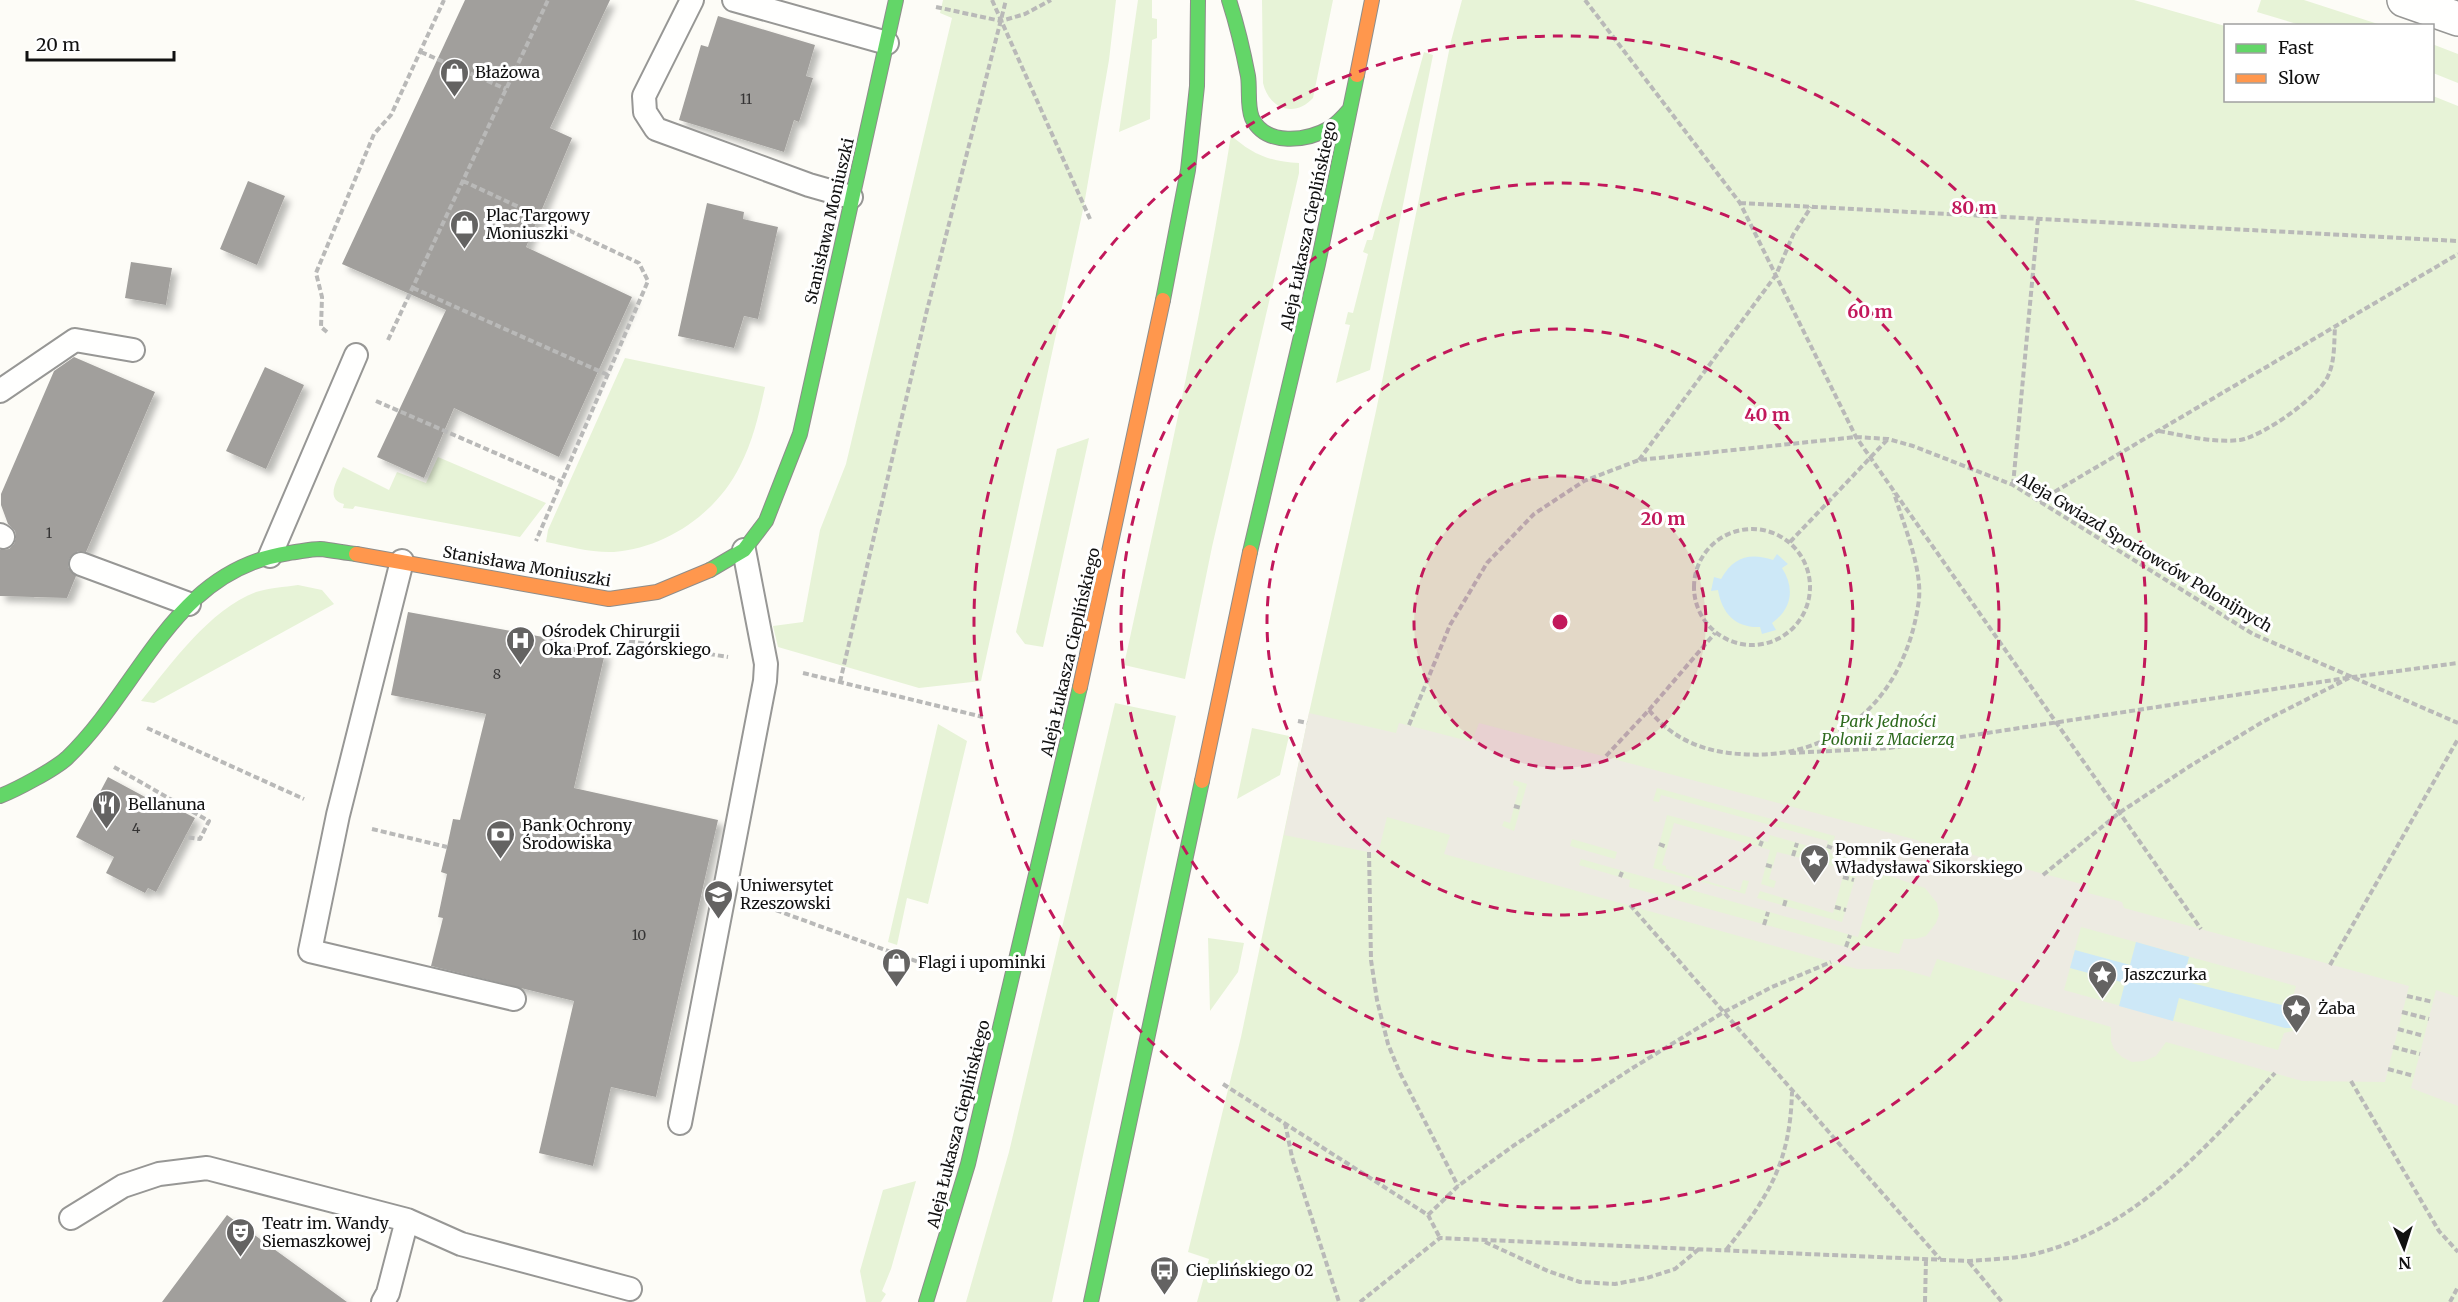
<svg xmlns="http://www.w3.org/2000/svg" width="2458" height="1302" viewBox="0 0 2458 1302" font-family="Merriweather,serif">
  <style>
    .green { fill: #e7f3d7 }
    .plaza { fill: #edebe2; fill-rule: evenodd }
    .water { fill: #cde8f7 }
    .building { fill: #a19f9c; filter: url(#shadow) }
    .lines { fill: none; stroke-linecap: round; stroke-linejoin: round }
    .lane-casing { stroke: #979795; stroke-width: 26 }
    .street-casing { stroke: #979795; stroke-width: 36 }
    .fast-casing { stroke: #8e8d8b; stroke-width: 16 }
    .slow-casing { stroke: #8e8d8b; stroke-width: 16 }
    .path { stroke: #b9b9b8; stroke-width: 4; stroke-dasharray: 6 3; stroke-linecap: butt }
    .lane { stroke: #fffffe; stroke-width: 22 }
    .street { stroke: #fffffe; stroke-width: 33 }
    .fast { stroke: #63d668; stroke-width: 14 }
    .slow { stroke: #ff974d; stroke-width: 14 }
    .ring { fill: none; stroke: #c2185b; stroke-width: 3; stroke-dasharray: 10 8 }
    .labels { text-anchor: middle; stroke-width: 6; stroke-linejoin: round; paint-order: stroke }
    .number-label { font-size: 14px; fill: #353434 }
    .poi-label { font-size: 16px; fill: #111; stroke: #fff; text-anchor: start }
    .street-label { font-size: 16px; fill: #111; stroke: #fff }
    .park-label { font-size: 16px; font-style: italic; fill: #2f6b1f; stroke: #fff }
    .centre { fill: #c2185b; stroke: #fff; stroke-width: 3 }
    .ring-label { font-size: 18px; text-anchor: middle; font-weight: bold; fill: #c2185b; stroke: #fff; stroke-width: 6; stroke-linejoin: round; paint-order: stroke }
  </style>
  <defs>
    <filter id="shadow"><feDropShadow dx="5.5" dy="5.5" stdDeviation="3" flood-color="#0004"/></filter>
  </defs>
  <rect width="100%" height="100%" fill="#fdfcf7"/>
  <path class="green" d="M 943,0 L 1116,0 L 1109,60 L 1084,205 L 981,681 L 919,688 L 778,647 L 773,626 L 803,622 L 820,530 L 846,464 L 952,18 L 940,13 Z
    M 1138,0 L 1152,0 L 1152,18 L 1157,19 L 1157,38 L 1152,40 L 1150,119 L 1119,132 Z
    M 1262,0 L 1333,0 L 1313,98 C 1295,118 1269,109 1263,83 Z
    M 1462,0 L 2134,0 L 2225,26 L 2226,100 L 2432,100 L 2433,96 L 2458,106 L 2458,1302 L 1197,1302 L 1209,1259 L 1188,1252 L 1241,1037 L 1309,713 L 1376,411 L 1451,41 Z
    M 2261,0 L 2304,0 L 2381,25 L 2300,25 L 2257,12 Z
    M 2432,44 L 2458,54 L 2458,83 L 2433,73 Z
    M 1424,52 L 1433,55 L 1370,370 L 1336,383 L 1350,325 L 1345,324 L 1348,312 L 1353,313 L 1368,254 L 1363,252 L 1367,240 L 1372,240 Z
    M 1231,135 C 1251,154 1271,162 1299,163 L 1299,173 L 1212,547 L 1185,679 L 1124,665 C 1162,489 1203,313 1231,135 Z
    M 625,358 L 765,387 C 759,414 753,441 740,466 C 717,513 666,548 614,552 C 591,553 568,546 546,542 L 548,530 Z
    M 1089,438 L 1043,647 L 1025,644 L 1016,632 L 1057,449 Z
    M 438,457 L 546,503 L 520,537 L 355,506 L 353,509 L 343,508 L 344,504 C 324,499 338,479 343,467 L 389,490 L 397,472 L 426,483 Z
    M 298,585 L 322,590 L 334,604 L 154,703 L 141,701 C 172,663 209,610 256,592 C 269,588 284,587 298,585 Z
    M 1115,703 L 1176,716 L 1052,1302 L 966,1302 L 1009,1152 Z
    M 938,724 L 967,741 L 928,904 L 907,898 L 897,945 L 888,942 Z
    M 1252,728 L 1289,736 L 1280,775 L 1237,799 Z
    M 1208,938 L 1244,943 L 1238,972 L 1210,1011 Z
    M 916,1181 L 891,1269 L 882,1291 L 886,1294 L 881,1302 L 866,1302 L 860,1271 L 883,1190 Z"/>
  <path class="plaza" d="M 1309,713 L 1396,733 L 1399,723 L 1472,742 L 1479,723 L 2089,886 L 2088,893 L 2122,902 L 2124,908 L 2409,986 L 2385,1082 L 2302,1081 L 2166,1042 L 2156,1056 L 2144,1061 L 2132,1062 L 2122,1057 L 2114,1049 L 2111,1041 L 2111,1027 L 2018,1000 L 2021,984 L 1937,959 L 1930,977 L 1901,969 L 1857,969 L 1444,854 L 1450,835 L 1387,817 L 1378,854 L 1284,835 ZM 1514,780 L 1527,784 L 1514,831 L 1502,826 L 1504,821 L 1510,823 L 1519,787 L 1513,785 ZM 1657,788 L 1835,836 L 1830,853 L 1885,867 L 1883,874 L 1925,888 L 1937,903 L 1939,915 L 1936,923 L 1926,936 L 1915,939 L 1904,939 L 1899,954 L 1862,945 L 1860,951 L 1629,887 L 1630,880 L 1579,865 L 1581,859 L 1858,937 L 1875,877 L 1857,872 L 1842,922 L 1757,898 L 1760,891 L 1833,913 L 1845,869 L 1777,852 L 1769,879 L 1776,881 L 1774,888 L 1761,884 L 1770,850 L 1674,823 L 1662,865 L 1666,866 L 1666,869 L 1740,891 L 1743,880 L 1749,881 L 1745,894 L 1653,868 L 1667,815 L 1768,842 L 1770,835 L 1825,851 L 1828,841 L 1661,795 L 1659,802 L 1653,801 ZM 1572,839 L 1617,852 L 1615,859 L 1570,846 ZM 2081,927 L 2296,986 L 2291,1004 L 2299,1007 L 2302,1011 L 2301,1025 L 2296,1030 L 2284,1033 L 2278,1050 L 2064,990 Z
    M 2436,990 L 2458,997 L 2458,1106 L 2411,1088 Z"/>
  <path class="water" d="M 1777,554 L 1788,564 L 1782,568 C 1795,588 1792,609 1772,623 L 1776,630 L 1762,634 L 1760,627 C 1736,628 1722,614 1718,590 L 1711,591 L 1714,577 L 1721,579 C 1733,557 1750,552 1773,560 Z
    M 2136,942 L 2189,957 L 2183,981 L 2290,1007 L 2297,1012 L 2297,1023 L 2291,1028 L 2285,1028 L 2179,998 L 2173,1021 L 2119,1006 L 2125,983 L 2070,968 L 2075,950 L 2130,965 Z"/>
  <path class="building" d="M 465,0 L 610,0 L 550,128 L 572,138 L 526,247 L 632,297 L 559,457 L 454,408 L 424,478 L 377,457 L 446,310 L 342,264 Z
    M 718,16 L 815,45 L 806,76 L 813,78 L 799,122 L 794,120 L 784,152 L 679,120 L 701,45 L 708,47 Z
    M 248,181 L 285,196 L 257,265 L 220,249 Z
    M 707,203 L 744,212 L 743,219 L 778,227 L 758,319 L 744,316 L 734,348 L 678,336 Z
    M 131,262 L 172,268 L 166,305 L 125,298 Z
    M 74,357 L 155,392 L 86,552 L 78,551 L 69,559 L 68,567 L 76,576 L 67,598 L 0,596 L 0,550 L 9,549 L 14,544 L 16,537 L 15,531 L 8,524 L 1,505 L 1,494 L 54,371 Z
    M 265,367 L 304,385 L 266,469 L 226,451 Z
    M 408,612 L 559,640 L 558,644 L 605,653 L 574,788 L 718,820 L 656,1097 L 611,1087 L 593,1166 L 539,1153 L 574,1001 L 431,966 L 443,918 L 438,917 L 447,874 L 441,872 L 447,847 L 453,819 L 460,820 L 486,714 L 391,695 Z
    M 108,777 L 147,798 L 149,794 L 195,818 L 156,892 L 148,888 L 145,893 L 106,873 L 114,857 L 76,837 Z
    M 227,1215 L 347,1302 L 162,1302 Z"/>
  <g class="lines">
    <defs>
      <path id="lane" d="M 692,0 L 644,96 L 645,112 L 656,129 L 809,185 L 851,197
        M 734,0 L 887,43
        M 0,391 L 75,340 L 133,350
        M 0,535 L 3,537
        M 270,556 L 356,355
        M 402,561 L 338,815 L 310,951 L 514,999
        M 81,564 L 189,604
        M 680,1123 L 765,681 L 766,664 L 744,550
        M 71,1218 L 123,1186 L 159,1174 L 207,1168 L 407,1220 L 461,1244 L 630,1289
        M 383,1302 L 388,1293 L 407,1220"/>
      <path id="street" d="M 2404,0 L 2458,19"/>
      <path id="fast" d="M 1229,0 C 1237,25 1243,50 1248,76 C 1250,89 1247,106 1252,118 C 1266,147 1307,141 1330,128 C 1338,123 1344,116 1350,109
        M 1163,300 L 1188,170 L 1197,86 L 1198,0
        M 1250,552 L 1318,264 L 1357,75
        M 710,570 L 744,550 L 766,521 L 800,434 L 896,0
        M 0,796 C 16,790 55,769 67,758 C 142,686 173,570 289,553 C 299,552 310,549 320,549 C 332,550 345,553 356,554
        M 926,1302 L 968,1164 L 1080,687
        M 1091,1302 L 1202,781"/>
      <path id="slow" d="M 1357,75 L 1372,0
        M 356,554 L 609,599 L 657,592 L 710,570
        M 1080,687 L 1163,300
        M 1202,781 L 1250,552"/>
    </defs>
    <use href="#lane" class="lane-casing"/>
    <use href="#street" class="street-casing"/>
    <use href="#fast" class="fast-casing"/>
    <use href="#slow" class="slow-casing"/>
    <path class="path" d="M 992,0 L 1090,219
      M 1585,0 L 1740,203 L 1856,437 L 2201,929
      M 936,7 L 1001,21 L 1025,14 L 1051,0
      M 421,52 L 506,89
      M 463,181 L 639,263 L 648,281 L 536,541
      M 1740,203 L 2458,241
      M 413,288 L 608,375
      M 327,332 L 321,327 L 322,297 L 316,273 L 374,134 L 391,115 L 444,0
      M 388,340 L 548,0
      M 376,401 L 562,482
      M 2159,431 C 2186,436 2213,443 2240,440 C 2263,436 2319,397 2328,376 C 2335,361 2334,343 2335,326
      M 1639,460 L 1776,275 L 1793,235 L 1811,207
      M 2013,485 L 2038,219
      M 2039,501 L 2458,254
      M1694 587a58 58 0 1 1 116 0a58 58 0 1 1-116 0Z
      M 1790,542 L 1888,439
      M 629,641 L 728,657
      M 803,673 L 983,717
      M 840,682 L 926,314 L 1006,0
      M 1649,710 C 1672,739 1704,752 1740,754 C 1839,762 1907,695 1919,599 C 1922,567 1903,523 1894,493
      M 1298,721 L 1307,723
      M 1409,725 L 1450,625 L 1487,563 L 1534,514 L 1584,481 L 1639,460 L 1856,437 L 1888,439 L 1913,446 L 2013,485 L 2253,634 L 2458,723
      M 147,728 L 304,799
      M 1790,753 L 1889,748 L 2353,677 L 2458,663
      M 1606,756 L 1649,710 L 1715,633
      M 114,767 L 209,821 L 200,839 L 185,837
      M 1514,806 L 1521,808
      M 372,829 L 447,847
      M 1659,844 L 1667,847
      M 1760,846 L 1762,841
      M 1827,846 L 1832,848
      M 1369,852 L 1371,960 L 1377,1000 L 1388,1044 L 1400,1073 L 1458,1186
      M 1793,856 L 1797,843
      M 1766,865 L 1773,867
      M 1866,875 L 1870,863
      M 2043,875 L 2119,813 L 2190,766 L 2264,721 L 2349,678
      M 1620,877 L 1622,872
      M 1843,877 L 1854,880
      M 759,904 L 924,964
      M 1630,905 L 1940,1259
      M 1784,906 L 1786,899
      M 1835,907 L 1846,910
      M 1764,925 L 1768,912
      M 1846,947 L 1850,935
      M 2330,965 L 2458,739
      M 2407,996 L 2433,1002
      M 2402,1012 L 2429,1019
      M 2398,1029 L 2424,1036
      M 2393,1047 L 2420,1054
      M 2388,1069 L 2414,1076
      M 2351,1081 L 2439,1231 L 2458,1252
      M 1223,1084 L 1428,1215 L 1440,1238
      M 1285,1123 L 1292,1157 L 1339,1302
      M 1428,1215 L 1458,1186 L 1513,1146 L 1631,1069 L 1724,1012 L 1772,987 L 1831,962
      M 1485,1242 L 1548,1271 L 1580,1282 L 1615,1284 L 1647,1278 L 1675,1269 L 1699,1249
      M 1726,1250 C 1769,1196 1790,1163 1792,1092
      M 1969,1262 L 2002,1302
      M 1360,1302 L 1440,1238 L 1969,1261 C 1993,1259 2018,1259 2042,1252 C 2139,1225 2209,1144 2275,1073
      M 1925,1302 L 1926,1258
      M 2450,1302 L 2458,1287"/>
    <use href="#lane" class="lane"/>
    <use href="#street" class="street"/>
    <use href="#fast" class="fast"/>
    <use href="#slow" class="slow"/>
  </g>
  <circle cx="1560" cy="622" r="146" fill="#c2185b" fill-opacity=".12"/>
  <g class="ring">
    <circle cx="1560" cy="622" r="146"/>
    <circle cx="1560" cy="622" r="293"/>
    <circle cx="1560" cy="622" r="439"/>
    <circle cx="1560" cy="622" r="586"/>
  </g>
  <defs>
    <symbol id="shop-pin" viewBox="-11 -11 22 30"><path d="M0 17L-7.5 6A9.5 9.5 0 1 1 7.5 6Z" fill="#646362" stroke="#fff"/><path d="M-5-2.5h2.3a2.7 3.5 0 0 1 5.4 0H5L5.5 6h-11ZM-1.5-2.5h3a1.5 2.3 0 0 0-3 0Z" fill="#fff"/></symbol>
    <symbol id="hospital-pin" viewBox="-11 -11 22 30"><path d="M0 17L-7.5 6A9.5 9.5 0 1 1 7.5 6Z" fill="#646362" stroke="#fff"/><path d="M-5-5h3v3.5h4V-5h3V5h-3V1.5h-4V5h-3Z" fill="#fff"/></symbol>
    <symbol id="restaurant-pin" viewBox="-11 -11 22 30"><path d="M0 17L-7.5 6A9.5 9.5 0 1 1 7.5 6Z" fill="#646362" stroke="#fff"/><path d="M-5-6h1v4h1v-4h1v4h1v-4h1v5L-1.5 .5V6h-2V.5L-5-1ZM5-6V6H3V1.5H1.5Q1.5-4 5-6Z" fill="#fff"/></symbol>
    <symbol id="bank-pin" viewBox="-11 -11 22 30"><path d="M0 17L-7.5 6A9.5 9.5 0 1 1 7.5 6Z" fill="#646362" stroke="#fff"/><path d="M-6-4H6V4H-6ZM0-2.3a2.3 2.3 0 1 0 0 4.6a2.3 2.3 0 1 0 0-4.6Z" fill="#fff"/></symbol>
    <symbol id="sight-pin" viewBox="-11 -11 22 30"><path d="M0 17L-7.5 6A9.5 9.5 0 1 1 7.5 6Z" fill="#646362" stroke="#fff"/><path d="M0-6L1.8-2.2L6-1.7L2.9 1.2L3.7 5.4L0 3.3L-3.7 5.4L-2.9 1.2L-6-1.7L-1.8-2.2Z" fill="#fff"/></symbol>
    <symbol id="university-pin" viewBox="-11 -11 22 30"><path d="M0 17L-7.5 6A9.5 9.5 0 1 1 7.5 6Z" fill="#646362" stroke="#fff"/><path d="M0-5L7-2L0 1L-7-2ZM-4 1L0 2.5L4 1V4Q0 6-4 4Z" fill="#fff"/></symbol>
    <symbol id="theatre-pin" viewBox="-11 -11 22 30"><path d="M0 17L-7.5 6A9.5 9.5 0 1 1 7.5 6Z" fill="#646362" stroke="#fff"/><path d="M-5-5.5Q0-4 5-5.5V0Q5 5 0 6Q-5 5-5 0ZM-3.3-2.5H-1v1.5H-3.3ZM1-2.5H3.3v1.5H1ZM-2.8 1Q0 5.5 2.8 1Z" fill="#fff"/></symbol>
    <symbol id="bus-pin" viewBox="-11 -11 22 30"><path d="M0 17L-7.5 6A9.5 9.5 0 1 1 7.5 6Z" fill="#646362" stroke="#fff"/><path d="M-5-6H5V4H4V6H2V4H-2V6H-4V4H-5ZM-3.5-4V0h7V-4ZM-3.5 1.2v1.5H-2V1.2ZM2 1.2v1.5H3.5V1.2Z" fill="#fff"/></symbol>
  </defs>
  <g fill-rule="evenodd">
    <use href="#shop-pin" x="438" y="56" width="33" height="45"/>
    <use href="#shop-pin" x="448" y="208" width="33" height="45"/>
    <use href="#hospital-pin" x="504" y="624" width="33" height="45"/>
    <use href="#restaurant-pin" x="90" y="788" width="33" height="45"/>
    <use href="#bank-pin" x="484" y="818" width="33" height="45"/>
    <use href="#sight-pin" x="1798" y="842" width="33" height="45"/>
    <use href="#university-pin" x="702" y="878" width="33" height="45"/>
    <use href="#shop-pin" x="880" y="946" width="33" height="45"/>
    <use href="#sight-pin" x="2086" y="958" width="33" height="45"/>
    <use href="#sight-pin" x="2280" y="992" width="33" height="45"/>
    <use href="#theatre-pin" x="224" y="1216" width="33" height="45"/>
    <use href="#bus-pin" x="1148" y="1254" width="33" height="45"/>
  </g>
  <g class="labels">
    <g class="number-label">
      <text x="746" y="104">11</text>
      <text x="49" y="538">1</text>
      <text x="497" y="679">8</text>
      <text x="136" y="833">4</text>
      <text x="639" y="940">10</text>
    </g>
    <g class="poi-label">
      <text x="475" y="78">Błażowa</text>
      <text x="486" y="221">Plac Targowy<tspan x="486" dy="18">Moniuszki</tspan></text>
      <text x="542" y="637">Ośrodek Chirurgii<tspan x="542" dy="18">Oka Prof. Zagórskiego</tspan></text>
      <text x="128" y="810">Bellanuna</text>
      <text x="522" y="831">Bank Ochrony<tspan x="522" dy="18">Środowiska</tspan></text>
      <text x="1835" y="855">Pomnik Generała<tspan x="1835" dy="18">Władysława Sikorskiego</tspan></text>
      <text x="740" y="891">Uniwersytet<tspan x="740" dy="18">Rzeszowski</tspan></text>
      <text x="918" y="968">Flagi i upominki</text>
      <text x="2124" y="980">Jaszczurka</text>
      <text x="2318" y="1014">Żaba</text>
      <text x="262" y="1229">Teatr im. Wandy<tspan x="262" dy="18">Siemaszkowej</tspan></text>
      <text x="1186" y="1276">Cieplińskiego 02</text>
    </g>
    <g class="street-label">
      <text transform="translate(829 221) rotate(-77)" y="6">Stanisława Moniuszki</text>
      <text transform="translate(1308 226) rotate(-78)" y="6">Aleja Łukasza Cieplińskiego</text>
      <text transform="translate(2145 552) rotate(31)" y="6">Aleja Gwiazd Sportowców Polonijnych</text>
      <text transform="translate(527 566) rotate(10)" y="6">Stanisława Moniuszki</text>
      <text transform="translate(1070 652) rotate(-77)" y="6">Aleja Łukasza Cieplińskiego</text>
      <text transform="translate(958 1124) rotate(-76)" y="6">Aleja Łukasza Cieplińskiego</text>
    </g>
    <g class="park-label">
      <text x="1888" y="727">Park Jedności<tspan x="1888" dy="18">Polonii z Macierzą</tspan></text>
    </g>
  </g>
  <circle cx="1560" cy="622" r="9" class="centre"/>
  <g class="ring-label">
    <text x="1974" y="214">80 m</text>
    <text x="1870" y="318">60 m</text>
    <text x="1767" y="421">40 m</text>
    <text x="1663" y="525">20 m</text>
  </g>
  <rect x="2224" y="24" width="210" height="78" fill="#ffffff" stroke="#a0a0a0" stroke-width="1.5"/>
  <rect x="2236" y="44" width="30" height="9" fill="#63d668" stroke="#a0a0a0" stroke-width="1.5"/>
  <text x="2278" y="54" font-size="18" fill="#111111">Fast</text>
  <rect x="2236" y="74" width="30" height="9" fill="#ff974d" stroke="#a0a0a0" stroke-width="1.5"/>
  <text x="2278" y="84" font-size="18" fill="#111111">Slow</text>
  <g transform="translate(2404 1248) rotate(177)" stroke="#ffffff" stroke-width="4.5" paint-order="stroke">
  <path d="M0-4.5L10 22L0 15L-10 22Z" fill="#111111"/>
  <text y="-9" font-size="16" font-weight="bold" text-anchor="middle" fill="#111111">N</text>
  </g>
  <path d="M27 51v9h147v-9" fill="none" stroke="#111111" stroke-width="3"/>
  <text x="36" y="51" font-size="18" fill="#111111" stroke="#ffffff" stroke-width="4.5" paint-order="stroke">20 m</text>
</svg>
